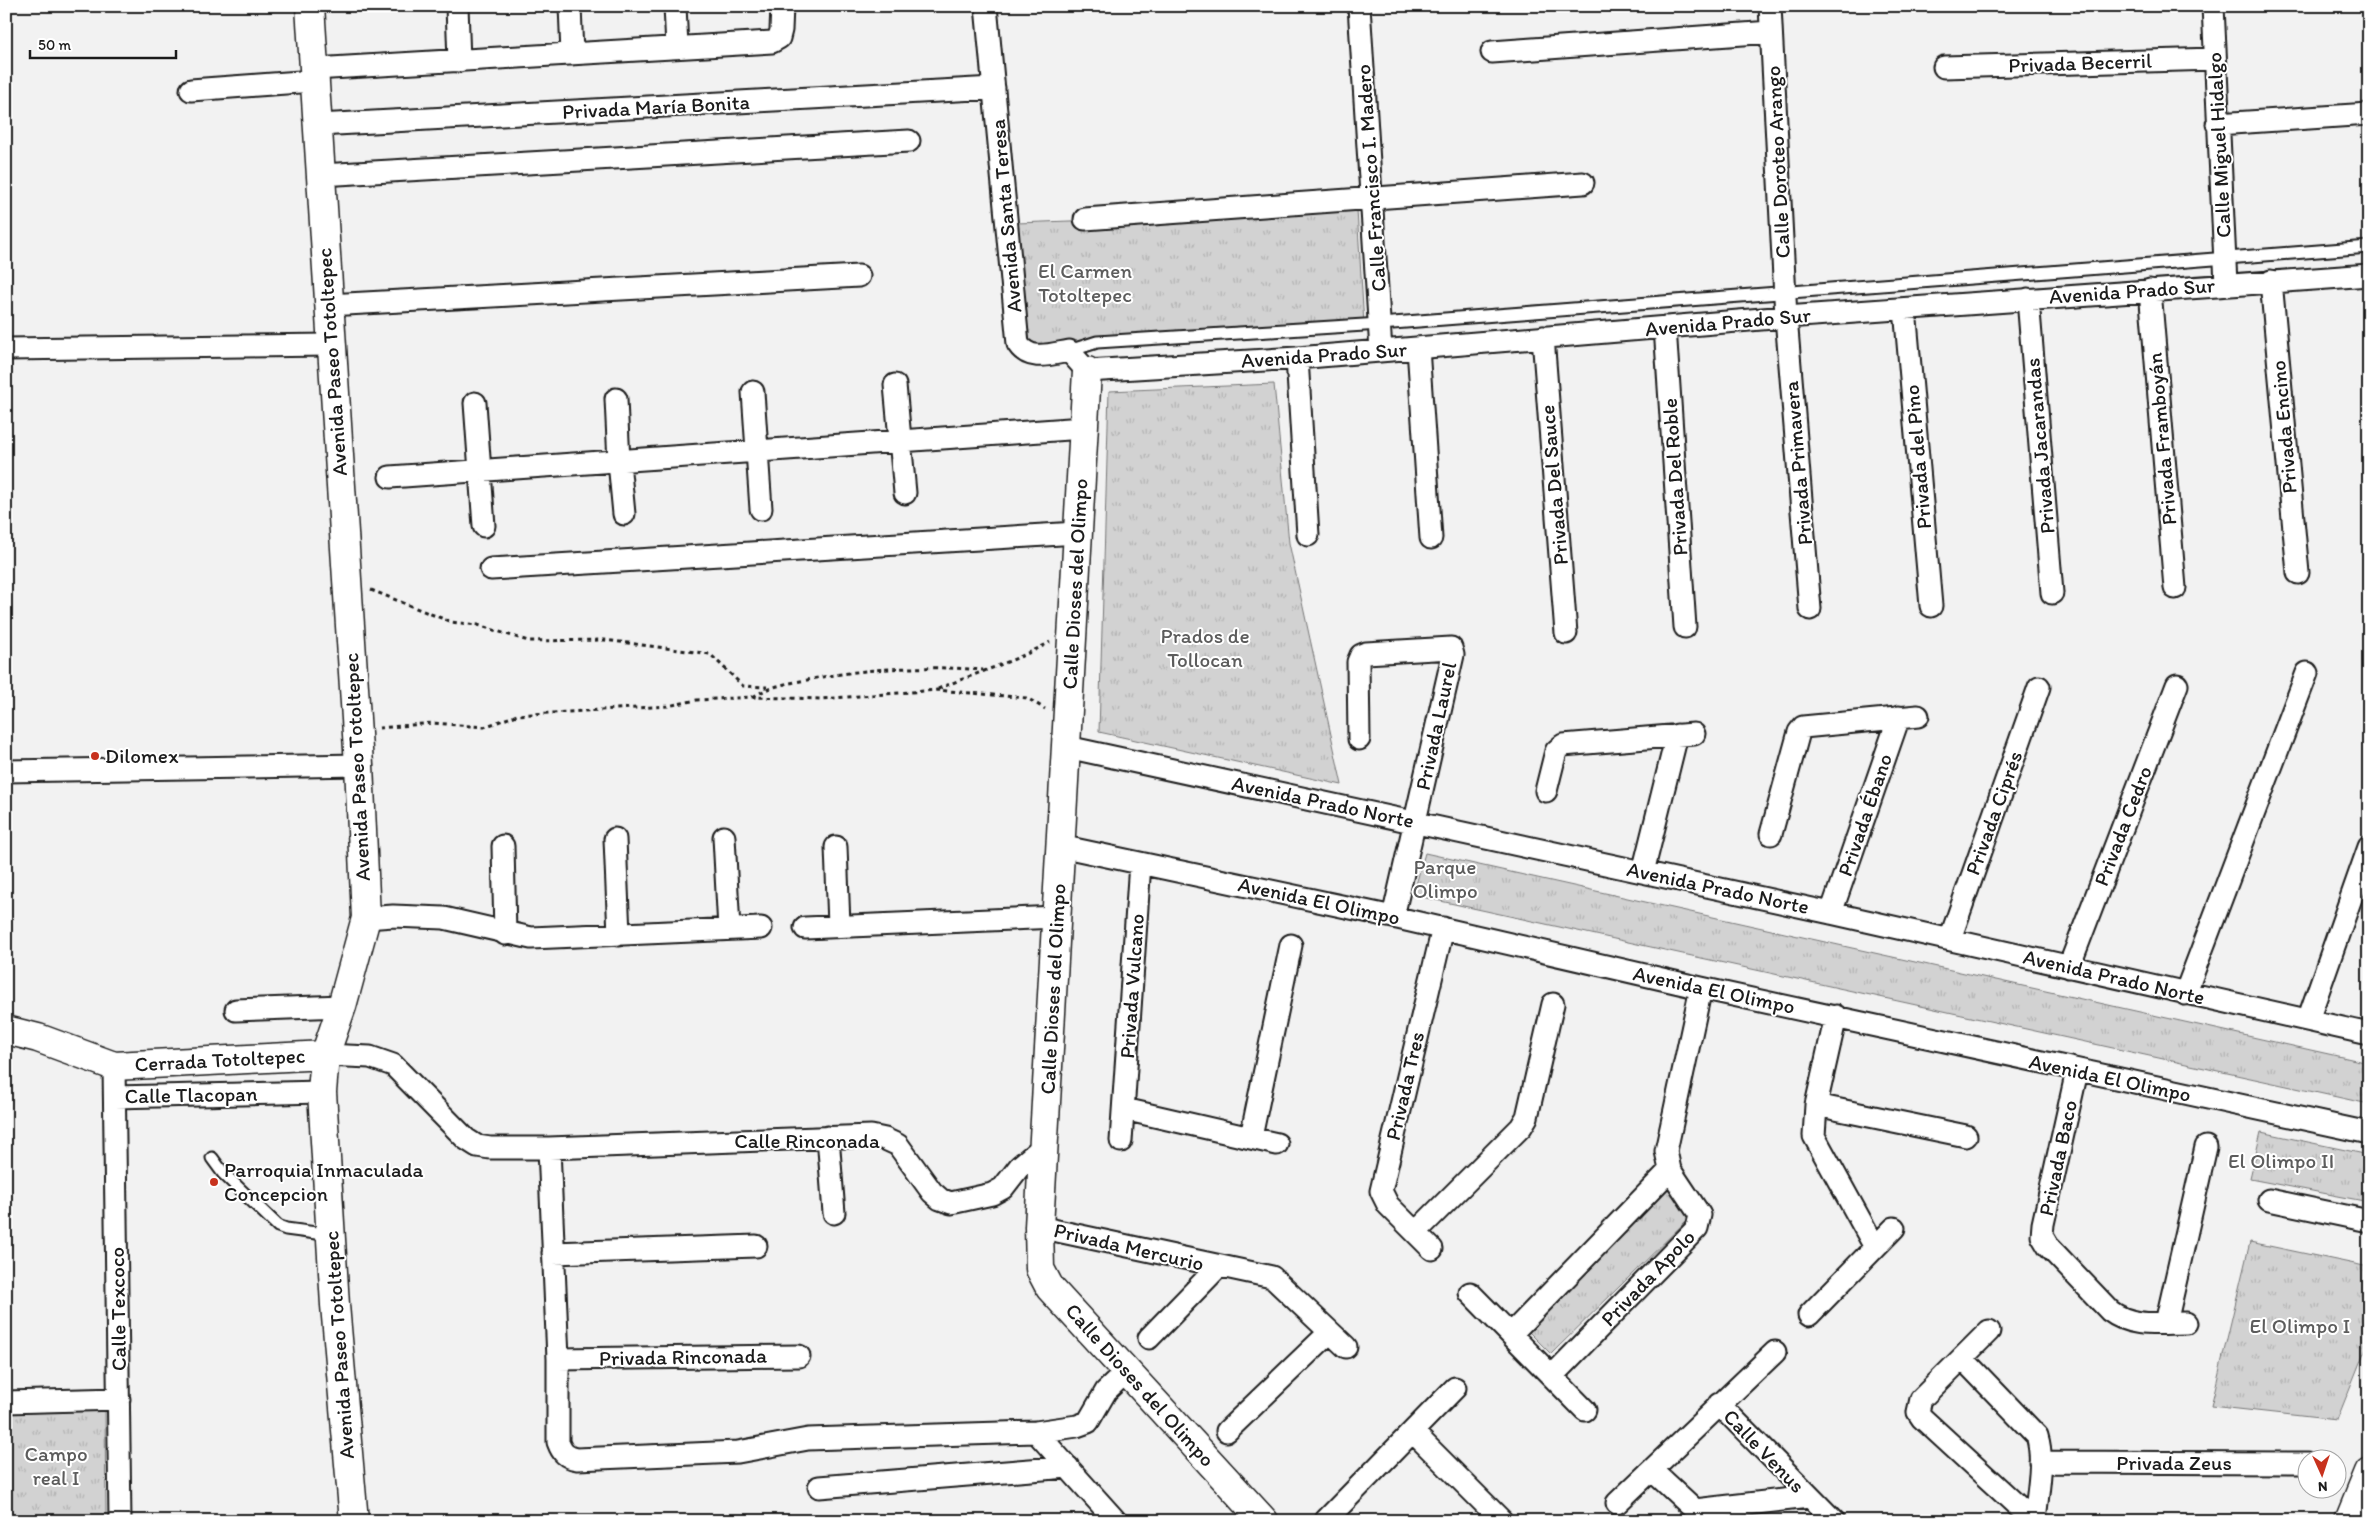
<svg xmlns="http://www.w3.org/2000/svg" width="2375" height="1527" viewBox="0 0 2375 1527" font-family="Itim,sans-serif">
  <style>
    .park { fill: url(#park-tufts); stroke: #777 }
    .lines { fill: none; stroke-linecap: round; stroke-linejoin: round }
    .lane-casing { stroke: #1c1c1c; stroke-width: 15 }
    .street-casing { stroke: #1c1c1c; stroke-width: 25 }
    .secondary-casing { stroke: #1c1c1c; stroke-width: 31 }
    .path { stroke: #1c1c1c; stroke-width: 3; stroke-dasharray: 4 4; stroke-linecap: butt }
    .lane { stroke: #fff; stroke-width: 11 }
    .street { stroke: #fff; stroke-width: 21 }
    .secondary { stroke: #fff; stroke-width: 28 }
    .poi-dot { fill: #c8321e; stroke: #fff; stroke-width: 2 }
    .labels { text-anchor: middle; stroke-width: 4; stroke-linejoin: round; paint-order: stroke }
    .street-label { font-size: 21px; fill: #1c1c1c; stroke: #fff }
    .park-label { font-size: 21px; fill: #5c5c5c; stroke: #fff }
    .poi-label { font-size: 21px; fill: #1c1c1c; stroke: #fff; text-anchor: start }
  </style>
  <defs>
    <pattern id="park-tufts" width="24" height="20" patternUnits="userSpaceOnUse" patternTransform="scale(1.25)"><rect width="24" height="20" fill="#d2d2d2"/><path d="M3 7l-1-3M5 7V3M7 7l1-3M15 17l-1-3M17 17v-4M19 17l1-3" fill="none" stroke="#b4b4b4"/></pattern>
  </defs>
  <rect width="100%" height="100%" fill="#f2f2f2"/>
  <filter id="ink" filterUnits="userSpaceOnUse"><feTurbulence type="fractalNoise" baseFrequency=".02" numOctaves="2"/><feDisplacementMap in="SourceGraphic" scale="10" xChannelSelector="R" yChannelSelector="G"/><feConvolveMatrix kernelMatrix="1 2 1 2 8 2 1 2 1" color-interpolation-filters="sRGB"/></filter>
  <g filter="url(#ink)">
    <path class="park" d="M 1357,210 L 1364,325 L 1023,351 L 1017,223 Z
      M 1274,384 L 1289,543 L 1342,785 L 1099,732 L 1109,391 Z
      M 1425,853 L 2369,1063 L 2369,1104 L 1413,895 Z
      M 2261,1132 L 2369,1155 L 2369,1202 L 2250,1179 Z
      M 1669,1184 L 1689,1218 L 1551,1354 L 1528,1331 Z
      M 2250,1242 L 2369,1267 L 2369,1340 L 2337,1420 L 2211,1406 Z
      M 105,1410 L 106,1521 L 11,1521 L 11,1496 L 6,1492 L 6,1413 Z"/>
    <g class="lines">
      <defs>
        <path id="lane" d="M 1069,351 L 1097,342 L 1380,324 L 2369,247
          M 212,1158 L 223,1173 L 278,1226 L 286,1229 L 331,1235"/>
        <path id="street" d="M 457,6 L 459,61
          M 570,6 L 572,54
          M 675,6 L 677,47
          M 986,6 L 1018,344 C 1030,362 1051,354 1069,351 L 1087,371 L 1297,358 L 1786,317 L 2369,275
          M 1359,6 L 1381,351
          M 1770,6 L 1786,317 L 1810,609
          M 2213,6 L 2226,284
          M 1492,52 L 1771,32
          M 1944,67 L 2215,59
          M 314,69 L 772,42 L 779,38 L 781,30 L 782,6
          M 191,90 L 314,81
          M 2217,124 L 2369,114
          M 318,125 L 994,88
          M 321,175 L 909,141
          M 1085,219 L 1583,183
          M 2271,281 L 2298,573
          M 2150,290 L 2175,588
          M 2028,299 L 2052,593
          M 328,305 L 859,276
          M 1905,309 L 1931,606
          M 1665,327 L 1685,627
          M 1543,337 L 1566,633
          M 1418,348 L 1431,538
          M 6,349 L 330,345
          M 1297,358 L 1308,535
          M 895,385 L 905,493
          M 753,392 L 761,509
          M 616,399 L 619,462 L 624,514
          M 475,403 L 484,526
          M 390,477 L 1083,428
          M 491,569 L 1077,533
          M 1359,739 L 1358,662 L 1361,655 L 1366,653 L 1451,648 L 1453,655 L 1393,917
          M 1067,747 L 1831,913 L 2369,1034
          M 6,771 L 359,765
          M 1546,791 L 1556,751 L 1563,745 L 1694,734
          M 1771,834 L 1799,732 L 1803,727 L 1918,716
          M 724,837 L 729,929
          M 615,839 L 619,935
          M 503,846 L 505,934
          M 1060,846 L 1393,917 L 1701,988 L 2369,1133
          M 836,847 L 839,925
          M 1643,872 L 1677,735
          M 1831,913 L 1899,717
          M 366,918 L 393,916 L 444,918 L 531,938 L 761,928
          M 805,928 L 1057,917
          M 1950,939 L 2039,687
          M 2069,967 L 2177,685
          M 2185,994 L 2307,673
          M 236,1010 L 342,1006
          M 1836,1016 L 1816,1105 L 1814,1136 L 1875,1247
          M 2308,1020 L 2369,847
          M 325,1055 L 370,1057 L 393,1065 L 466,1139 L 477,1146 L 490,1148 L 549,1148 L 871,1136 L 885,1139 L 898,1145 L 932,1192 L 940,1199 L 951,1203 L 992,1194 L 1003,1188 L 1020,1166 L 1045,1145
          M 114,1066 L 120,1521
          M 2077,1071 L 2043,1224 L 2042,1236 L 2048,1246 L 2110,1311 C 2132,1328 2159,1323 2186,1323
          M 115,1097 L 322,1092
          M 1816,1105 L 1966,1136
          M 1124,1109 L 1277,1144
          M 828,1137 L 834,1213
          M 1251,1137 L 1291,945
          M 1121,1141 L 1140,863
          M 549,1148 L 558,1359 L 799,1356
          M 2269,1200 L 2369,1221
          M 1039,1227 L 1272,1277 L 1346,1347
          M 1416,1232 L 1521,1127 L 1527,1117 L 1553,1004
          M 1432,1249 L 1388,1205 L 1381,1191 L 1443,928
          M 553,1253 L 756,1246
          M 1470,1293 L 1585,1410
          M 1809,1315 L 1894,1228
          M 2166,1323 L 2206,1147
          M 1989,1331 L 1921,1399 L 1918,1412 L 1922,1418 L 2034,1521
          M 1511,1334 L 1670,1170
          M 1149,1338 L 1218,1267
          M 1962,1358 L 2037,1436 C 2045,1462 2037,1494 2035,1521
          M 558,1359 L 558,1442 C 562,1453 566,1457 577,1459 L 738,1452 L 808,1439 L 1036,1432 L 1077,1426 L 1088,1422 L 1106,1391 L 1127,1371
          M 1552,1376 L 1697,1228 L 1700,1215 L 1670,1170 L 1666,1151 L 1701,988
          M 6,1402 L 119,1399
          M 1719,1404 L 1834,1521
          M 1227,1431 L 1330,1332
          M 1036,1432 L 1116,1521
          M 1413,1432 L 1502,1521
          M 2040,1462 L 2308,1463
          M 1652,1470 L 1695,1510 L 1809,1497
          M 819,1487 L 1068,1467
          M 1617,1503 L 1775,1352
          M 1326,1520 L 1455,1388"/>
        <path id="secondary" d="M 310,6 L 359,765 L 366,918 L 342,1006 L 325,1055 L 322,1092 L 335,1305 L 354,1521
          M 1087,371 L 1039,1227 L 1040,1269 L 1050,1288 L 1264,1521
          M 6,1030 L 38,1038 L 114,1066 L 325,1055
          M 2349,1521 L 2369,1472"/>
      </defs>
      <use href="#lane" class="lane-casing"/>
      <use href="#street" class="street-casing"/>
      <use href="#secondary" class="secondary-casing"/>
      <path class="path" d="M 371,590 L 451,622 L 478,625 L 528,641 L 605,640 L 710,654 L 743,686 L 767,687
        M 938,689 C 975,673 1015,662 1050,642
        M 753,697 C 770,686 788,683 807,680 C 865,668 925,665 983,670
        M 379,728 L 433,723 L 484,727 L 517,715 L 668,706 L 697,700 L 753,697 L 821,699 L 937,690 L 1027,698 L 1045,709"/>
      <use href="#lane" class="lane"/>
      <use href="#street" class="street"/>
      <use href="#secondary" class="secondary"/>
    </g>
  </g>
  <g class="poi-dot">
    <circle cx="95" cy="756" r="5"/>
    <circle cx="214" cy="1182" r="5"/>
  </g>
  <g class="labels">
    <g class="street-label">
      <text transform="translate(2080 63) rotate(-2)" y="7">Privada Becerril</text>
      <text transform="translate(656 107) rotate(-3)" y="7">Privada María Bonita</text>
      <text transform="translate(2219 145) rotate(-93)" y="7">Calle Miguel Hidalgo</text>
      <text transform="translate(1778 162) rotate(-93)" y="7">Calle Doroteo Arango</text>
      <text transform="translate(1371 178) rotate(-94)" y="7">Calle Francisco I. Madero</text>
      <text transform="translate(1006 216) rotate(-95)" y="7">Avenida Santa Teresa</text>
      <text transform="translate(2132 291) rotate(-4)" y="7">Avenida Prado Sur</text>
      <text transform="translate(1728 322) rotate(-5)" y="7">Avenida Prado Sur</text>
      <text transform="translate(1324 355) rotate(-4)" y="7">Avenida Prado Sur</text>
      <text transform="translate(332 362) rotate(-94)" y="7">Avenida Paseo Totoltepec</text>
      <text transform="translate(2284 427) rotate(-95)" y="7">Privada Encino</text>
      <text transform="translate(2162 439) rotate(-95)" y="7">Privada Framboyán</text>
      <text transform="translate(2040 446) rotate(-95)" y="7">Privada Jacarandas</text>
      <text transform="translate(1918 457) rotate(-95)" y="7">Privada del Pino</text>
      <text transform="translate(1798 463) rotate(-95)" y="7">Privada Primavera</text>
      <text transform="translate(1675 477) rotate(-94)" y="7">Privada Del Roble</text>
      <text transform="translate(1554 485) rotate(-95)" y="7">Privada Del Sauce</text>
      <text transform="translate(1075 584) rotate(-87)" y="7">Calle Dioses del Olimpo</text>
      <text transform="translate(1436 726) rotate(-78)" y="7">Privada Laurel</text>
      <text transform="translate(357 767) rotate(-93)" y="7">Avenida Paseo Totoltepec</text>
      <text transform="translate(1323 802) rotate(12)" y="7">Avenida Prado Norte</text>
      <text transform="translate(1994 813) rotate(-70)" y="7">Privada Ciprés</text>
      <text transform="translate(1865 815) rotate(-71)" y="7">Privada Ébano</text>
      <text transform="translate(2123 826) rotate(-69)" y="7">Privada Cedro</text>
      <text transform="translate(1718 888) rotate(12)" y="7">Avenida Prado Norte</text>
      <text transform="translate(1319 901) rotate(12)" y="7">Avenida El Olimpo</text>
      <text transform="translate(2114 977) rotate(13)" y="7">Avenida Prado Norte</text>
      <text transform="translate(1132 986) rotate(-86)" y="7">Privada Vulcano</text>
      <text transform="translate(1053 989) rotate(-87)" y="7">Calle Dioses del Olimpo</text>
      <text transform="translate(1714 990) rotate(12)" y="7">Avenida El Olimpo</text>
      <text transform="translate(220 1060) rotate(-3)" y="7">Cerrada Totoltepec</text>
      <text transform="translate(2110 1078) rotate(12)" y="7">Avenida El Olimpo</text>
      <text transform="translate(1405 1086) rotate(-77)" y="7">Privada Tres</text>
      <text transform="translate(191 1095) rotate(-1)" y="7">Calle Tlacopan</text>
      <text x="807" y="1148">Calle Rinconada</text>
      <text transform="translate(2058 1158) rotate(-78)" y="7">Privada Baco</text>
      <text transform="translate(1129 1247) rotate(13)" y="7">Privada Mercurio</text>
      <text transform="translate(1648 1278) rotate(-46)" y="7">Privada Apolo</text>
      <text transform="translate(118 1309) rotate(-91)" y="7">Calle Texcoco</text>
      <text transform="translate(339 1345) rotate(-94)" y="7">Avenida Paseo Totoltepec</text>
      <text transform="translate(683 1357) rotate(-1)" y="7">Privada Rinconada</text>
      <text transform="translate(1140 1385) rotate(48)" y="7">Calle Dioses del Olimpo</text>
      <text transform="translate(1764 1451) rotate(46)" y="7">Calle Venus</text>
      <text x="2174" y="1470">Privada Zeus</text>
    </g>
    <g class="park-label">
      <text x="1085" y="278">El Carmen<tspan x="1085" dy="24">Totoltepec</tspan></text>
      <text x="1205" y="643">Prados de<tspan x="1205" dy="24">Tollocan</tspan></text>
      <text x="1445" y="874">Parque<tspan x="1445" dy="24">Olimpo</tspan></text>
      <text x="2281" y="1168">El Olimpo II</text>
      <text x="2300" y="1333">El Olimpo I</text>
      <text x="56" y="1461">Campo<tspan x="56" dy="24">real I</tspan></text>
    </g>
    <g class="poi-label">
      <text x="105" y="763">Dilomex</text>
      <text x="224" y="1177">Parroquia Inmaculada<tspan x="224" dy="24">Concepcion</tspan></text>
    </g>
  </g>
  <rect width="2375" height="1527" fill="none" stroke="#fff" stroke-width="25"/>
  <rect x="12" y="12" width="2350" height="1502" fill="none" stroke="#1c1c1c" stroke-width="2" filter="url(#ink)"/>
  <g transform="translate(2322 1474) rotate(177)"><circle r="24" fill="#ffffff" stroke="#a4a4a4"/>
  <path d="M0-4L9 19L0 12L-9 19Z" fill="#c8321e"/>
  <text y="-8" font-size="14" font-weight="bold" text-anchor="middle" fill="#1c1c1c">N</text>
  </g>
  <path d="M30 50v8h146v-8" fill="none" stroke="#1c1c1c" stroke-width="2.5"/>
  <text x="38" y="50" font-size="15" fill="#1c1c1c" stroke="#ffffff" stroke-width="4" paint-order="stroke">50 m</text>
</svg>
